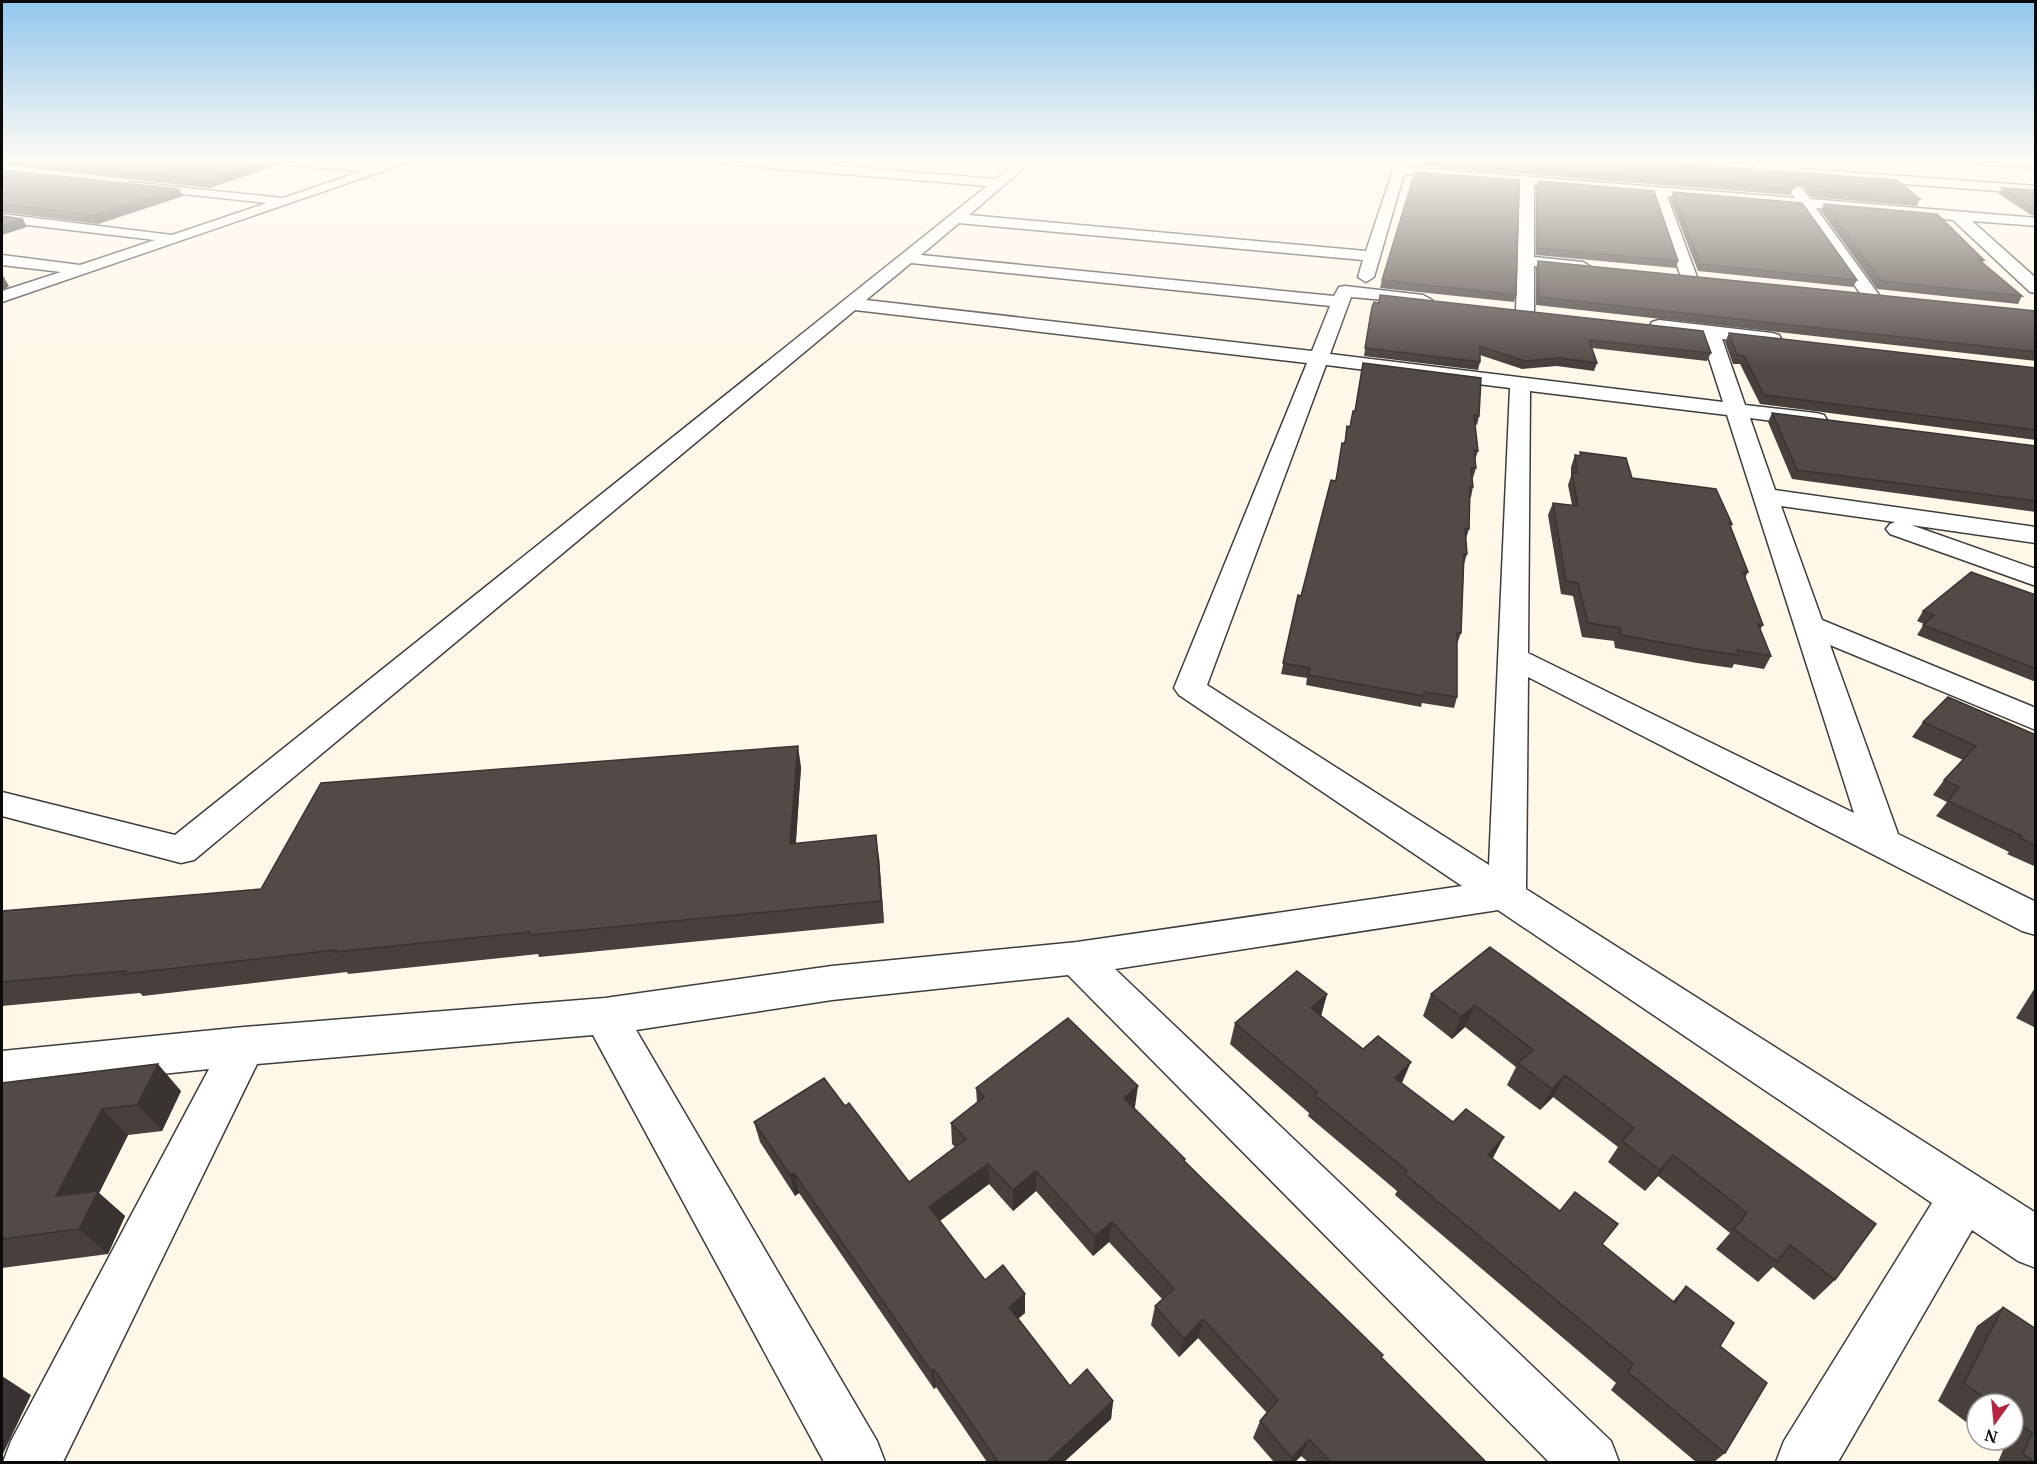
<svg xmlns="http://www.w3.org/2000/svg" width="2037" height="1464" font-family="'Noto Serif',serif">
<rect width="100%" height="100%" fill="#fff7e8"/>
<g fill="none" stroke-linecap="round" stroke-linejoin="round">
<g stroke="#3d3d3d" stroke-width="3">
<g id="minor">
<path d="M 269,160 L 315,160 L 369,164 L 375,167 L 398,160 L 415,160 L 2,302 L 2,291 L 61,272 L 2,265 L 2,255 L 80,265 L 155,240 L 2,222 L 2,214 L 172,235 L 267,203 L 135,189 L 130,188 L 130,182 L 283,198 L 363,171 L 275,164 Z"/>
<path d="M 718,160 L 764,160 L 996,179 L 1020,160 L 1033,160 L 969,215 L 1366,251 L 1393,170 L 1393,160 L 1405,160 L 1405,167 L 1795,198 L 1790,191 L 1797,187 L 1802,188 L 1810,199 L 2036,218 L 2036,226 L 1972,221 L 2036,278 L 2036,293 L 2030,292 L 1953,220 L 1816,208 L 1879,295 L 1870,300 L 1864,299 L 1801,207 L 1667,196 L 1697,277 L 1689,282 L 1681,277 L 1653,195 L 1534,185 L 1534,257 L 1583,262 L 1591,267 L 1583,272 L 1534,266 L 1534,311 L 1525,316 L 1516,311 L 1520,184 L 1404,174 L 1374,277 L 1366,282 L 1358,277 L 1363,260 L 959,223 L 921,255 L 1334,296 L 1339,287 L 1345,286 L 1423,295 L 1432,300 L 1429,304 L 1351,297 L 1330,354 L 1723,402 L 1702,337 L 1652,330 L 1650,326 L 1652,322 L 1659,320 L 1772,333 L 1779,335 L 1781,339 L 1779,343 L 1772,345 L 1722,339 L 1745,405 L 1816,413 L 1824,415 L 1827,420 L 1824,425 L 1816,427 L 1750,418 L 1775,490 L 2036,527 L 2036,543 L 1911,525 L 2036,569 L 2036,586 L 1890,534 L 1886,529 L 1890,524 L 1895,522 L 1781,506 L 1822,620 L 2036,708 L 2036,730 L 1830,645 L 1898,834 L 2036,902 L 2036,935 L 2022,931 L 1528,677 L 1526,889 L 2036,1213 L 2036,1268 L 2018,1261 L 1972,1230 L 1838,1462 L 1776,1462 L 1784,1441 L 1932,1203 L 1498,910 L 1115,969 L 1611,1441 L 1619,1462 L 1549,1462 L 1068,975 L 832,1000 L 636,1030 L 877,1441 L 885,1462 L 824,1462 L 593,1035 L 257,1064 L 63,1462 L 3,1462 L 11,1441 L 209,1069 L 2,1091 L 2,1051 L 244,1027 L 605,998 L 832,966 L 1077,942 L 1462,886 L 1179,695 L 1174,688 L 1307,363 L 855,310 L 194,860 L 181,863 L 2,816 L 2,792 L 175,835 L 987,186 L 724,164 ZM 911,263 L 1330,306 L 1312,351 L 866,300 ZM 1326,365 L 1510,388 L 1489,865 L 1207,685 ZM 1530,391 L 1727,415 L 1854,813 L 1528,653 Z"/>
<path d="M 1628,160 L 1683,160 L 1749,164 L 1755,168 L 1749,172 L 1634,164 Z"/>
<path d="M 1969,160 L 2036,160 L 2036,168 L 1975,164 Z"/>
<path d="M 1804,169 L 2036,186 L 2036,194 L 1799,176 L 1797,173 Z"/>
</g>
</g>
<use href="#minor" fill="#fff" fill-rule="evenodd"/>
</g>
<g fill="#47403d">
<path d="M 2,160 L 271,160 L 274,166 L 210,188 L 2,165 Z"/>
<path d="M 1423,160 L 1633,160 L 1897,180 L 1920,199 L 1917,206 L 1811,197 L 1804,187 L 1797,185 L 1792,188 L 1793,189 L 1790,195 L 1422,166 Z"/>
<path d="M 2,170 L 179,189 L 183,196 L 98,224 L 2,212 Z"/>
<path d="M 1538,181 L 1678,261 L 1676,268 L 1536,255 L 1536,187 Z"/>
<path d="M 2002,188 L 2036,190 L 2036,216 L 2031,215 L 1999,194 Z"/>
<path d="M 1673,192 L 1857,280 L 1853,287 L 1698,271 L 1670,199 Z"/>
<path d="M 1824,204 L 1984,260 L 1982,263 L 2022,296 L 2018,304 L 1877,289 L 1821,211 Z"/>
<path d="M 1538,261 L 2036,311 L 2036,361 L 1536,305 L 1536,268 Z"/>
<path d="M 1382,280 L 1516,295 L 1514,302 L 1380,288 Z"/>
<path d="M 1380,295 L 1711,353 L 1707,361 L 1592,348 L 1597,363 L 1594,371 L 1557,366 L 1522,369 L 1480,355 L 1480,362 L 1478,370 L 1364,356 L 1370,314 L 1378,303 Z"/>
<path d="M 1729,333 L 2036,368 L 2036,440 L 1760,404 L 1740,364 L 1733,364 L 1725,342 Z"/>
<path d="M 1353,411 L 1479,416 L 1477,425 L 1475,424 L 1478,451 L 1475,460 L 1476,468 L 1473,478 L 1472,478 L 1473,487 L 1471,497 L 1470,497 L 1469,529 L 1466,539 L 1467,554 L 1464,564 L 1461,633 L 1457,644 L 1457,697 L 1454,708 L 1422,703 L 1421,707 L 1306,685 L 1307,678 L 1281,674 L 1298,595 L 1301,596 L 1335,481 L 1344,443 L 1350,427 Z"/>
<path d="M 1772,413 L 2036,446 L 2036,512 L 1792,479 L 1768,422 Z"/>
<path d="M 1580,452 L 1632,478 L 1732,524 L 1731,527 L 1748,572 L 1745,578 L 1763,625 L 1760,630 L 1771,656 L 1764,669 L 1734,664 L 1732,668 L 1697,663 L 1615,648 L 1614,641 L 1582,637 L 1573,596 L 1561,594 L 1548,515 L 1553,503 L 1572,505 L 1568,485 L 1571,476 L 1571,467 L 1575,455 L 1579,456 Z"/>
<path d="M 2036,595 L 2036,682 L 1917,635 L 1924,624 L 1917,621 L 1923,611 Z"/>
<path d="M 1923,722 L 2036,735 L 2036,867 L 2007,854 L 2009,852 L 1936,816 L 1947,802 L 1933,795 L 1944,780 L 1963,760 L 1912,737 Z"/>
<path d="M 801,767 L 796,843 L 879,857 L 884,923 L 539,957 L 538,954 L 348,974 L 347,972 L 143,996 L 140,993 L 2,1006 L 2,911 L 261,889 Z"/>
<path d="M 1490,947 L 1835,1280 L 1814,1300 L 1773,1267 L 1758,1282 L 1716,1249 L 1730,1233 L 1658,1176 L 1645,1191 L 1608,1162 L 1618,1147 L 1553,1097 L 1540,1110 L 1507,1085 L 1516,1067 L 1465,1027 L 1452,1039 L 1423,1016 L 1431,994 Z"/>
<path d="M 2036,986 L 2036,1028 L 2016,1018 Z"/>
<path d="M 1327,994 L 1321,1016 L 1492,1158 L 1673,1301 L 1686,1286 L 1720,1346 L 1725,1453 L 1714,1462 L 1696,1462 L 1611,1390 L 1616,1383 L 1395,1195 L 1397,1191 L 1308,1116 L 1309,1113 L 1230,1044 L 1235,1023 Z"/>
<path d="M 2,1083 L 181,1091 L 162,1131 L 128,1135 L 99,1193 L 125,1216 L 108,1254 L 2,1268 Z"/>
<path d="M 976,1088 L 1135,1107 L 1134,1108 L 1185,1159 L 1185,1161 L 1486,1462 L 1308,1462 L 1301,1456 L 1295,1462 L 1274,1462 L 1253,1438 L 1260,1421 L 1267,1413 L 1198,1338 L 1179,1357 L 1151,1325 L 1155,1306 L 1162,1299 L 1109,1242 L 1093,1256 L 1036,1191 L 1013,1211 L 989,1184 L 940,1221 L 985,1280 L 1025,1294 L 1025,1313 L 1018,1319 L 1070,1386 L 1113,1401 L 1111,1419 L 1064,1462 L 987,1462 L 936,1387 L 934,1389 L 799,1193 L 795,1196 L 760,1142 L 754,1122 L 845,1106 L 909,1182 L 955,1147 L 952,1144 L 951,1123 L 977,1103 Z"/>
<path d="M 2003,1307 L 2036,1329 L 2036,1462 L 1998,1462 L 2003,1450 L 1990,1440 L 2013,1440 L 2013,1404 L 1977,1404 L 1977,1430 L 1938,1401 L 1977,1326 Z"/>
</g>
<g fill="#393432">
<path d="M 266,160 L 271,160 L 274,166 L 210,188 L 207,180 Z"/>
<path d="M 1800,179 L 1797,185 L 1791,189 L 1790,184 Z"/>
<path d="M 179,189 L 183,196 L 98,224 L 93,215 Z"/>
<path d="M 23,219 L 27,227 L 2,235 L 2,226 Z"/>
<path d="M 2,274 L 9,286 L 2,291 Z"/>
<path d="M 798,746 L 801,767 L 794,865 L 790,844 Z"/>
<path d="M 876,835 L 879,857 L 884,923 L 881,901 Z"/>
<path d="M 1327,994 L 1321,1016 L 1311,1008 Z"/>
<path d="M 1475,1005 L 1465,1027 L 1452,1039 L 1461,1017 Z"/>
<path d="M 1411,1062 L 1402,1083 L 1395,1078 Z"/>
<path d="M 158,1064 L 181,1091 L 162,1131 L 137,1105 Z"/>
<path d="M 1565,1075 L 1553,1097 L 1540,1110 L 1552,1089 Z"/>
<path d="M 1138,1086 L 1135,1107 L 1122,1119 L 1124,1098 Z"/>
<path d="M 102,1109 L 128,1135 L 99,1193 L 125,1216 L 108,1254 L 79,1229 L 56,1196 Z"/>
<path d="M 1504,1137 L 1493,1158 L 1477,1176 L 1488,1155 Z"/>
<path d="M 1673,1155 L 1658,1176 L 1645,1191 L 1660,1170 Z"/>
<path d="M 988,1164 L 989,1184 L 931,1227 L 929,1207 Z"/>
<path d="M 1036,1171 L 1036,1191 L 1013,1211 L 1013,1190 Z"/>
<path d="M 794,1173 L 799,1193 L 795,1196 L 790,1175 Z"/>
<path d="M 1112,1222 L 1109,1242 L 1093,1256 L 1095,1236 Z"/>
<path d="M 1025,1294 L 1025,1313 L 1009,1326 L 1009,1307 Z"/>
<path d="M 1203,1319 L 1198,1338 L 1179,1357 L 1184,1339 Z"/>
<path d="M 934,1369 L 936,1387 L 934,1389 L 931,1371 Z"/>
<path d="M 2,1376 L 31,1395 L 2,1456 Z"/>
<path d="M 1113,1401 L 1111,1419 L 1064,1462 L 1047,1462 Z"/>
<path d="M 1309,1439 L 1301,1456 L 1295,1462 L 1290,1462 L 1292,1458 Z"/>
</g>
<g fill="#524a47" stroke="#393432" stroke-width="1.5">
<path d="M 10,160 L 268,160 L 207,180 Z"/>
<path d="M 1424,160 L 1633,160 L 1897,180 L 1920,199 L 1814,191 L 1806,181 L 1800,179 L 1790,184 L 1793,189 Z"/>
<path d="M 2,170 L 179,189 L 93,215 L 2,204 Z"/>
<path d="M 1415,172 L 1519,180 L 1516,295 L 1382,280 Z"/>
<path d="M 1538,181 L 1654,191 L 1678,261 L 1538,248 Z"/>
<path d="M 2002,188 L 2036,190 L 2036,209 L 2035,209 Z"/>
<path d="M 1673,192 L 1802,203 L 1857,280 L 1700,264 Z"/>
<path d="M 1824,204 L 1937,214 L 1984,260 L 1978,259 L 2022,296 L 1881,281 Z"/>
<path d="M 2,216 L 23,219 L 2,226 Z"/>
<path d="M 1538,261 L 2036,311 L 2036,352 L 1539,297 Z"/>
<path d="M 1380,295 L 1703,331 L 1711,353 L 1589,340 L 1597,363 L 1559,358 L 1525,361 L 1480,346 L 1480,362 L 1365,348 L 1372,307 L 1374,302 L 1379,303 Z"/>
<path d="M 1729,333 L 2036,368 L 2036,430 L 1764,395 L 1744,356 L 1737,355 Z"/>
<path d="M 1363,363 L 1481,378 L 1479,416 L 1474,415 L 1478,451 L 1474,450 L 1476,468 L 1471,468 L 1473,487 L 1470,487 L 1469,529 L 1465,529 L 1467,554 L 1464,554 L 1461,633 L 1457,633 L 1457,697 L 1424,692 L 1424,696 L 1308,675 L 1310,668 L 1283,663 L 1298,595 L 1301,596 L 1331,480 L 1336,481 L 1342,443 L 1345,443 L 1347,426 L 1350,427 L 1353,411 L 1355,411 Z"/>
<path d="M 1772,413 L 2036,446 L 2036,501 L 1797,470 Z"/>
<path d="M 1580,452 L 1626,458 L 1632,478 L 1716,489 L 1732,524 L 1729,523 L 1748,572 L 1743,572 L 1763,625 L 1758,624 L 1771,656 L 1737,650 L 1739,655 L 1703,650 L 1621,635 L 1620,628 L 1588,623 L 1578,583 L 1566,581 L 1553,503 L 1578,506 L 1572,473 L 1577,473 L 1575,455 L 1581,456 Z"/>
<path d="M 1971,572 L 2036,595 L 2036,669 L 1923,625 L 1934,615 L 1923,611 Z"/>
<path d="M 1948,697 L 2036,735 L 2036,846 L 2020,838 L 2022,836 L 1948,801 L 1959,787 L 1944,780 L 1976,746 L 1923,722 Z"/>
<path d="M 798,746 L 790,844 L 876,835 L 881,901 L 530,935 L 530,932 L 335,952 L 336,950 L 124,974 L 126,971 L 2,982 L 2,911 L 261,889 L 321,783 Z"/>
<path d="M 1490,947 L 1876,1224 L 1835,1280 L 1790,1245 L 1777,1262 L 1734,1229 L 1747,1213 L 1673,1155 L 1660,1170 L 1622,1141 L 1634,1128 L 1565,1075 L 1552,1089 L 1518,1063 L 1533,1050 L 1475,1005 L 1461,1017 L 1431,994 Z"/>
<path d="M 1297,971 L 1327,994 L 1311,1008 L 1363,1049 L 1378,1036 L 1411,1062 L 1395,1078 L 1453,1122 L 1466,1109 L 1504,1137 L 1488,1155 L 1560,1211 L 1575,1192 L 1618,1224 L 1602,1244 L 1675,1303 L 1686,1286 L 1734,1323 L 1720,1346 L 1767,1383 L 1725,1453 L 1628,1372 L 1633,1364 L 1405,1174 L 1407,1171 L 1315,1095 L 1317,1092 L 1235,1023 Z"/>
<path d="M 1068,1018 L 1138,1086 L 1124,1098 L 1185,1159 L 1183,1160 L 1383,1355 L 1381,1357 L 1486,1462 L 1331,1462 L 1309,1439 L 1292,1458 L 1260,1421 L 1278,1400 L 1203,1319 L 1184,1339 L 1155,1306 L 1174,1289 L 1112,1222 L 1095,1236 L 1036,1171 L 1013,1190 L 988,1164 L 929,1207 L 985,1280 L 1003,1265 L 1025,1294 L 1009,1307 L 1070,1386 L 1087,1369 L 1113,1401 L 1047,1462 L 998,1462 L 934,1369 L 931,1371 L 794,1173 L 790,1175 L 754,1122 L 824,1078 L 845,1106 L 849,1103 L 909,1182 L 966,1139 L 951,1123 L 984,1097 L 976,1088 Z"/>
<path d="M 158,1064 L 137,1105 L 102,1109 L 56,1196 L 98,1191 L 79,1229 L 2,1239 L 2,1083 Z"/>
<path d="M 2003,1307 L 2036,1329 L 2036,1462 L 2034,1462 L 2023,1454 L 2032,1433 L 2013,1419 L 2013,1404 L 1993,1404 L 1964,1383 Z"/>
</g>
<linearGradient id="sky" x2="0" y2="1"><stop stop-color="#91c7ed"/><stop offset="0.44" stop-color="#fffbf5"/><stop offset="1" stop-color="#fffbf5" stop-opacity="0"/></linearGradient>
<rect width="2037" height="365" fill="url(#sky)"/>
<rect width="2037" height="1464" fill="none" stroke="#0a0a0a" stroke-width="6"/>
<g transform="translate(1995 1422) rotate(195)"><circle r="28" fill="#ffffff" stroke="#9d9d9d" stroke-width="1.5"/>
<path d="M0-4.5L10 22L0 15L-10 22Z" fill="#b62640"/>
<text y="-9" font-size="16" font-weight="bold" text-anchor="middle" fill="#0a0a0a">N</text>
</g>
</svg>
